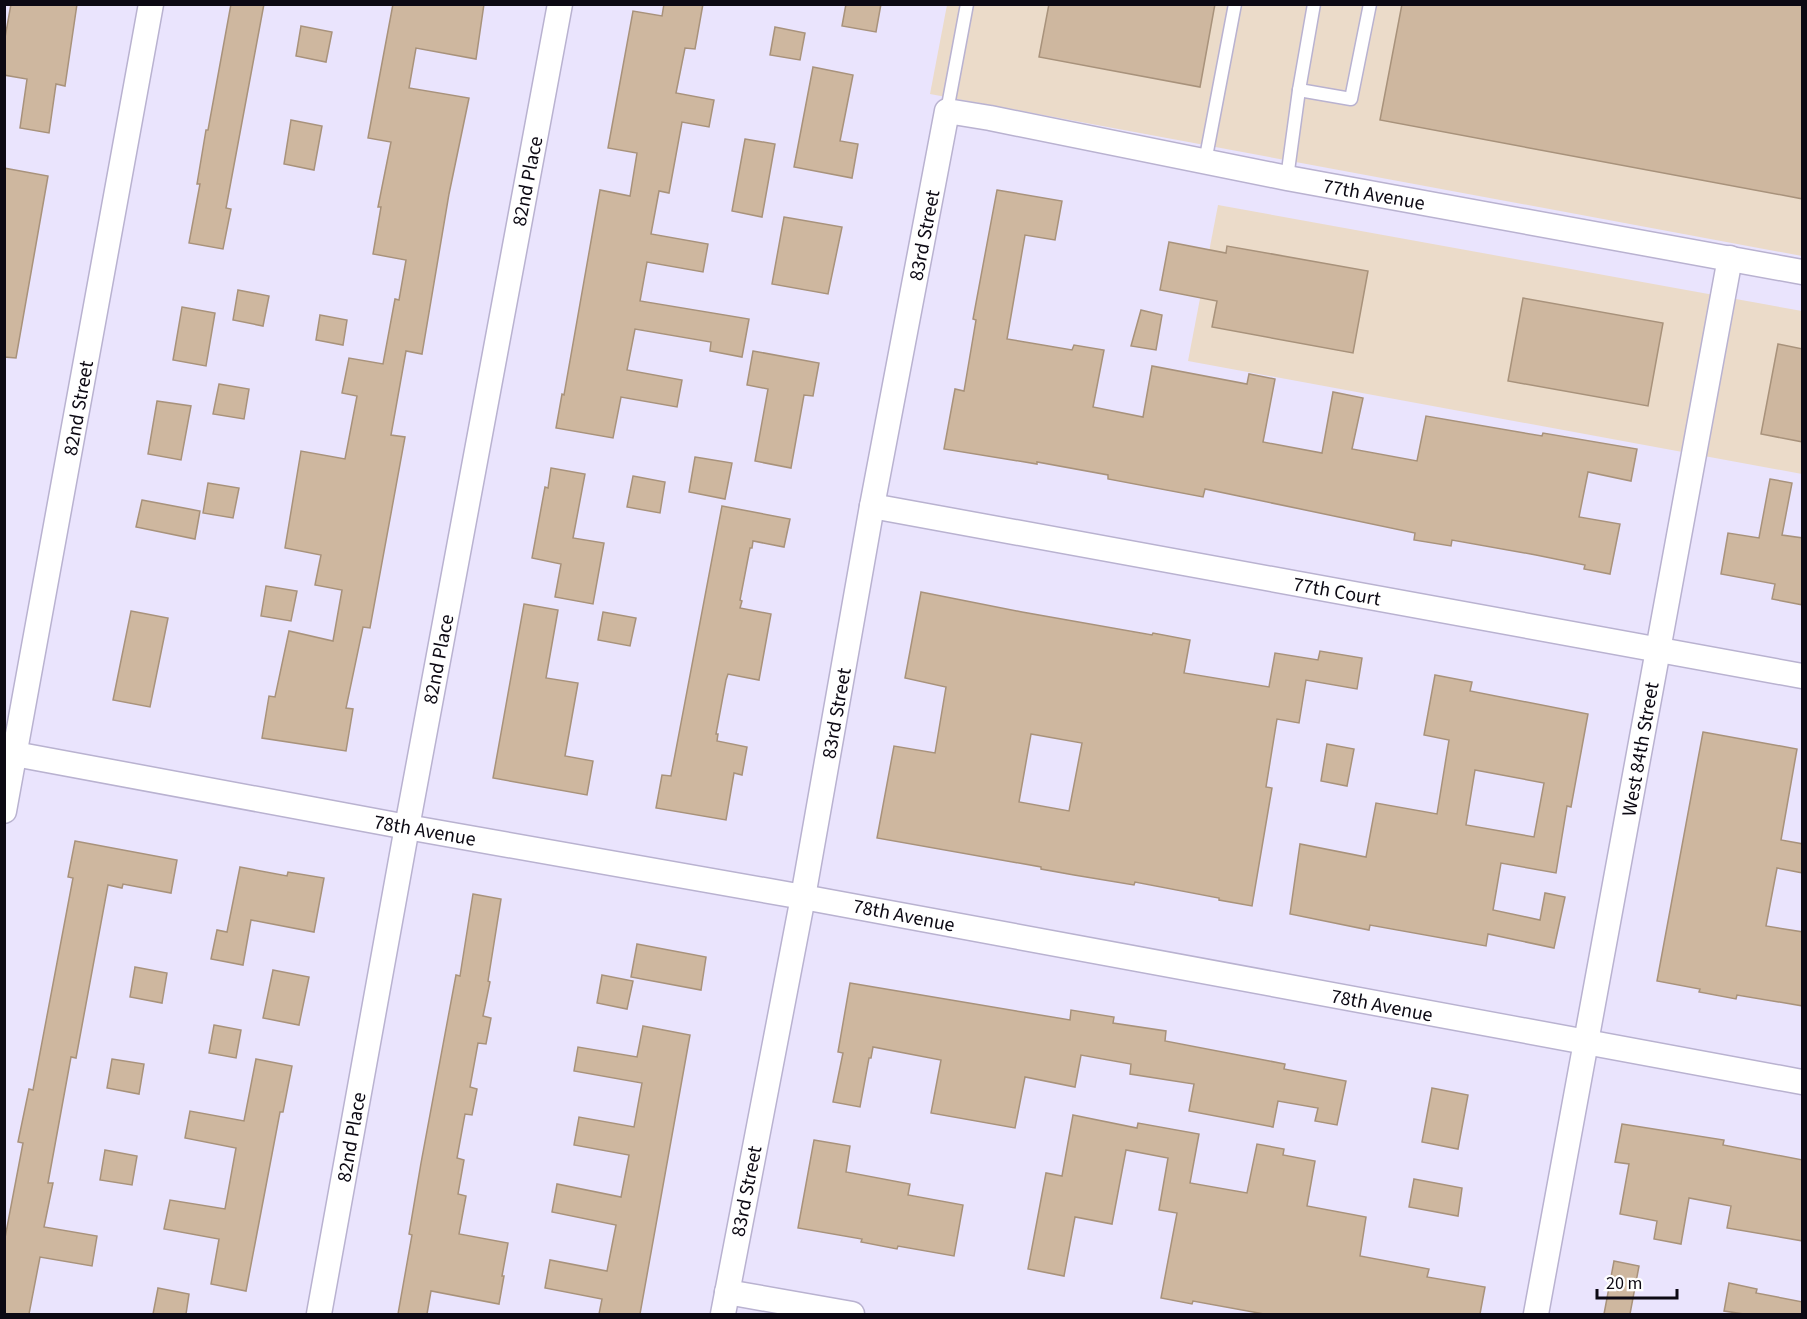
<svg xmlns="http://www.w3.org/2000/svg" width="1807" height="1319" font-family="'Source Sans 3',sans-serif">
<rect width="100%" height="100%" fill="#eae4fd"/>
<g fill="#ebdbc9">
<path d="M 947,5 L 1802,5 L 1802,256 L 930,94 Z"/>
<path d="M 1218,205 L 1802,311 L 1802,474 L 1188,361 Z"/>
</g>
<g fill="#ceb79f" stroke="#a8927b" stroke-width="1.5" fill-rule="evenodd">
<path d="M 11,4 L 77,4 L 65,86 L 56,84 L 49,133 L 20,128 L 27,79 L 4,75 L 4,43 Z"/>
<path d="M 231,4 L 264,4 L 226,208 L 231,209 L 223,249 L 189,243 L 200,184 L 197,184 L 206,130 L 208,130 Z"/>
<path d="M 393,4 L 484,4 L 476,59 L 416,48 L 409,88 L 469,98 L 449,194 L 422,354 L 406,351 L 391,435 L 405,437 L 370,628 L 363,627 L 346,708 L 353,709 L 346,751 L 262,738 L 269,696 L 275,697 L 289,631 L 333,641 L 342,590 L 315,585 L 321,555 L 285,548 L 301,451 L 345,459 L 357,396 L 342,393 L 349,358 L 383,364 L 395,299 L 399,300 L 406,260 L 373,254 L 381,207 L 378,207 L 391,142 L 368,138 Z"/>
<path d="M 664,4 L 703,4 L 695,49 L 685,48 L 676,93 L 714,100 L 709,127 L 682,122 L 669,193 L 659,191 L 651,234 L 708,244 L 703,272 L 647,262 L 640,301 L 749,319 L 742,357 L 710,351 L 711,342 L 635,329 L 627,370 L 682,380 L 677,407 L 621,397 L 613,438 L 556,428 L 562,394 L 564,395 L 600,190 L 630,196 L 637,153 L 608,148 L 633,11 L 662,16 Z"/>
<path d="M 846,4 L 881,4 L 876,32 L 842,26 Z"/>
<path d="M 1049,4 L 1215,4 L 1200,87 L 1039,57 Z"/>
<path d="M 1402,4 L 1803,4 L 1803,199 L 1380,120 Z"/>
<path d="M 301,26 L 332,32 L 326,62 L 296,56 Z"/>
<path d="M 775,27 L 805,33 L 800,60 L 770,55 Z"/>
<path d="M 813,67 L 853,75 L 840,141 L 858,144 L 852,178 L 794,167 Z"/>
<path d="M 291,120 L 322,126 L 314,170 L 284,164 Z"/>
<path d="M 745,139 L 775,144 L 762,217 L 732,211 Z"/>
<path d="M 4,168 L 48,176 L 16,358 L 4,357 Z"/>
<path d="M 997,190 L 1062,201 L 1055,240 L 1025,235 L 1007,339 L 1072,350 L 1074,345 L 1104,350 L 1093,407 L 1143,417 L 1152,366 L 1247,384 L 1249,374 L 1275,379 L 1263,442 L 1322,453 L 1333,392 L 1363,398 L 1352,449 L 1417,461 L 1426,416 L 1542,436 L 1543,433 L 1637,449 L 1631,481 L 1588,472 L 1579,517 L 1620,524 L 1610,574 L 1584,569 L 1585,565 L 1536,555 L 1452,540 L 1451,546 L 1414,540 L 1415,533 L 1205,489 L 1203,497 L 1108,479 L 1108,475 L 1037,462 L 1037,464 L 944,449 L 955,389 L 964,391 L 976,320 L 973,319 Z"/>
<path d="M 784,217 L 842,227 L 828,294 L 772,284 Z"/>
<path d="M 1169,242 L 1226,253 L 1227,246 L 1368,271 L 1353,353 L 1212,327 L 1217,301 L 1160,290 Z"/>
<path d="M 238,290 L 269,296 L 263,326 L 233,320 Z"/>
<path d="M 1523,298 L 1663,323 L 1648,406 L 1508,381 Z"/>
<path d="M 182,307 L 215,313 L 206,366 L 173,360 Z"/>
<path d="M 1141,310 L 1162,315 L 1156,350 L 1131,346 Z"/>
<path d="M 320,315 L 347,320 L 343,345 L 316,340 Z"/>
<path d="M 1778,344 L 1803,349 L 1803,442 L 1761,434 Z"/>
<path d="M 753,351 L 819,363 L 813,396 L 804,395 L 791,468 L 755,461 L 768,389 L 747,385 Z"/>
<path d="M 219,384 L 249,389 L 244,419 L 213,414 Z"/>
<path d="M 157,401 L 191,406 L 181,460 L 148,454 Z"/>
<path d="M 695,457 L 732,463 L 725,499 L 689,492 Z"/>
<path d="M 551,468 L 585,474 L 573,538 L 604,543 L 593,604 L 555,597 L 561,564 L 532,558 L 545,487 L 548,488 Z"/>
<path d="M 633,476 L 665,482 L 660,513 L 627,507 Z"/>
<path d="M 1770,479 L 1792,483 L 1782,535 L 1803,538 L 1803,605 L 1772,599 L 1775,584 L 1721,574 L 1728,533 L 1759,538 Z"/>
<path d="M 208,483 L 239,488 L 233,518 L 203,513 Z"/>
<path d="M 142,500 L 200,511 L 195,539 L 136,527 Z"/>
<path d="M 722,506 L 790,519 L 784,547 L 753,541 L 752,548 L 750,548 L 740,600 L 742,601 L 740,608 L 771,614 L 759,680 L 728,674 L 726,680 L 716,734 L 718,734 L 717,741 L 747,747 L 742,775 L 734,773 L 726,820 L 656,808 L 662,775 L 671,776 Z"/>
<path d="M 266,586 L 297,591 L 291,621 L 261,616 Z"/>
<path d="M 921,592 L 1022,612 L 1152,635 L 1153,633 L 1190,640 L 1184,673 L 1269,687 L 1275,653 L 1318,660 L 1320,651 L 1362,658 L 1357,689 L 1306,680 L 1299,723 L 1277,719 L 1266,787 L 1272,788 L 1252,906 L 1219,900 L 1219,898 L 1135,882 L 1134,885 L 1074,875 L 1041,869 L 1041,867 L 877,838 L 894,746 L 935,753 L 946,687 L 905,678 ZM 1031,734 L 1082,743 L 1069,811 L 1019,802 Z"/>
<path d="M 524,604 L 558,610 L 546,678 L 578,683 L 565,756 L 593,761 L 587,795 L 493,778 Z"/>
<path d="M 131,611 L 168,618 L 150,707 L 113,700 Z"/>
<path d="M 603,612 L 636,618 L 630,646 L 598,640 Z"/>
<path d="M 1435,675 L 1472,682 L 1470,691 L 1588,714 L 1571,807 L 1567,806 L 1556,873 L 1501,863 L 1493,910 L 1540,920 L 1545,893 L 1565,897 L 1554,948 L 1488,934 L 1486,946 L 1370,925 L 1369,930 L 1290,914 L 1300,844 L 1366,857 L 1376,803 L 1437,814 L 1449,740 L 1424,735 ZM 1475,770 L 1544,783 L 1534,837 L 1466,825 Z"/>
<path d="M 1703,732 L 1797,749 L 1781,840 L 1803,844 L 1803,873 L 1777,868 L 1766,926 L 1803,932 L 1803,1006 L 1737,995 L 1736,999 L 1699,992 L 1700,989 L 1657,981 Z"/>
<path d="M 1327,744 L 1354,749 L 1347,786 L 1321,781 Z"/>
<path d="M 75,841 L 177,860 L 171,893 L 123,884 L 122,888 L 108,885 L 76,1058 L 71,1057 L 48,1183 L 53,1183 L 44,1227 L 97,1236 L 92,1266 L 40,1257 L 29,1314 L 4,1314 L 4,1243 L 23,1143 L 18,1142 L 29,1089 L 33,1090 L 73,878 L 68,877 Z"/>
<path d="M 240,867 L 287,876 L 288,872 L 324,878 L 314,932 L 251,920 L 243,965 L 211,959 L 217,930 L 227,932 Z"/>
<path d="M 473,894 L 501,899 L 488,981 L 490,982 L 483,1016 L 491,1018 L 486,1044 L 478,1043 L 470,1087 L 477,1089 L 472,1115 L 465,1114 L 457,1158 L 464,1160 L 458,1194 L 466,1196 L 459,1234 L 508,1243 L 502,1276 L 504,1276 L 499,1304 L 431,1291 L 427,1314 L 398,1314 L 412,1235 L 409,1234 L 421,1163 L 456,975 L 460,976 Z"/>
<path d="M 637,944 L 706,957 L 701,990 L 631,977 Z"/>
<path d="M 135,967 L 167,973 L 162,1003 L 130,997 Z"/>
<path d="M 273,970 L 309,977 L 299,1025 L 263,1018 Z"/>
<path d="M 602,975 L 633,981 L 627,1009 L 597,1003 Z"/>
<path d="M 850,983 L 1070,1020 L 1071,1010 L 1114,1017 L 1113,1023 L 1166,1031 L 1165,1041 L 1285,1064 L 1284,1069 L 1346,1081 L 1337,1125 L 1315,1121 L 1318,1108 L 1278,1101 L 1273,1127 L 1189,1111 L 1194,1084 L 1130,1074 L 1131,1064 L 1081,1055 L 1075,1087 L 1025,1077 L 1015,1128 L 931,1113 L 941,1060 L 873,1047 L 871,1058 L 869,1058 L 860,1107 L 833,1102 L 843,1053 L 838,1052 Z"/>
<path d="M 214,1025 L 241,1030 L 236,1058 L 209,1053 Z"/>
<path d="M 643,1026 L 690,1035 L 640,1314 L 599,1314 L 602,1299 L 545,1288 L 550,1260 L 607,1271 L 616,1225 L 552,1212 L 557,1184 L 621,1197 L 629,1155 L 574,1145 L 579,1117 L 634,1127 L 642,1083 L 574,1071 L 578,1047 L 637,1057 Z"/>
<path d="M 112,1059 L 144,1064 L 139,1094 L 107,1088 Z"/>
<path d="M 256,1059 L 292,1066 L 283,1112 L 280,1112 L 246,1291 L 211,1284 L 219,1239 L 164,1229 L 170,1200 L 225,1209 L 236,1148 L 185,1138 L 190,1111 L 244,1121 Z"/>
<path d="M 1432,1088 L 1468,1095 L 1458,1149 L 1422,1142 Z"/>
<path d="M 1073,1115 L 1137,1128 L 1138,1123 L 1199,1134 L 1190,1183 L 1247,1193 L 1257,1144 L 1284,1149 L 1283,1155 L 1315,1161 L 1307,1206 L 1366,1217 L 1360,1256 L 1429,1269 L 1427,1277 L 1485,1287 L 1480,1314 L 1264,1314 L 1193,1301 L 1192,1304 L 1161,1298 L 1177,1213 L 1159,1210 L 1168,1158 L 1126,1150 L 1112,1224 L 1075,1217 L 1064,1276 L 1028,1269 L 1046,1173 L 1062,1176 Z"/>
<path d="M 1622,1124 L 1724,1140 L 1723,1145 L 1803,1160 L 1803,1241 L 1727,1228 L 1731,1206 L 1689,1198 L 1681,1244 L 1654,1239 L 1657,1221 L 1620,1214 L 1629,1164 L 1615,1162 Z"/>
<path d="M 814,1140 L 850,1146 L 846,1172 L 910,1184 L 908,1195 L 963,1205 L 954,1256 L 898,1246 L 897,1249 L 861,1242 L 862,1239 L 798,1228 Z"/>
<path d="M 105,1150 L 137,1156 L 132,1185 L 100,1180 Z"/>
<path d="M 1414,1179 L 1462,1188 L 1458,1216 L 1409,1207 Z"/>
<path d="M 1614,1261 L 1639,1266 L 1630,1314 L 1604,1314 Z"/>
<path d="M 1729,1283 L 1757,1289 L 1756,1293 L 1803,1302 L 1803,1314 L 1744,1314 L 1724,1311 Z"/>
<path d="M 158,1288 L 189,1294 L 186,1314 L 153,1314 Z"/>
</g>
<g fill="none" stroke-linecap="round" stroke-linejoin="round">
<g stroke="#b9b2d0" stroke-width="15">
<g id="service">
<path d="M 1299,90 L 1351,99 L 1370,4"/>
<path d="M 947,111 L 967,4"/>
<path d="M 1205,162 L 1235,4"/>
<path d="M 1287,178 L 1299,90 L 1314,4"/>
</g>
</g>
<g stroke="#b9b2d0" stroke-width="27">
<g id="minor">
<path d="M 872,506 L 1802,676"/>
<path d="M 4,752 L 407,827 L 803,897 L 1802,1082"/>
<path d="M 4,811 L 151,4"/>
<path d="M 727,1292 L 852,1314"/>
<path d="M 319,1314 L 407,827 L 560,4"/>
<path d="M 723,1314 L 803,897 L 872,506 L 947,111 L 990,118 L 1287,178 L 1802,272"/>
<path d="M 1536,1314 L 1730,258"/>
</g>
</g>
<use href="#service" stroke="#fff" stroke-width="12"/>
<use href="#minor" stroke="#fff" stroke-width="24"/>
</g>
<g text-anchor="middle" stroke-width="6" stroke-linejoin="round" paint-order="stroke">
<g font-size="20" fill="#0c0913" stroke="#fff">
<text transform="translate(527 181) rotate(-79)" y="7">82nd Place</text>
<text transform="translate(1374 194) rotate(10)" y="7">77th Avenue</text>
<text transform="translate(924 235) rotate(-79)" y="7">83rd Street</text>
<text transform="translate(78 408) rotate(-80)" y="7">82nd Street</text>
<text transform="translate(1337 591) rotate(10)" y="7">77th Court</text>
<text transform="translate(438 659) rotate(-79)" y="7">82nd Place</text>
<text transform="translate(836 713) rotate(-80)" y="7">83rd Street</text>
<text transform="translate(1640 749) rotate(-80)" y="7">West 84th Street</text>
<text transform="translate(425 830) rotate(10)" y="7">78th Avenue</text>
<text transform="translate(904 915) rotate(11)" y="7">78th Avenue</text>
<text transform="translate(1382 1005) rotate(11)" y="7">78th Avenue</text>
<text transform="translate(351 1137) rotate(-80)" y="7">82nd Place</text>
<text transform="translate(746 1191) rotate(-79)" y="7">83rd Street</text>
</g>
</g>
<rect width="1807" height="1319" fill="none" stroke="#0c0913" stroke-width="12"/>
<path d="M1597 1289v9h80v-9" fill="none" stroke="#0c0913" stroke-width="3"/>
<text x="1606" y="1289" font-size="18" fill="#0c0913" stroke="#ffffff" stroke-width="4.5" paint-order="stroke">20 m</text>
</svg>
